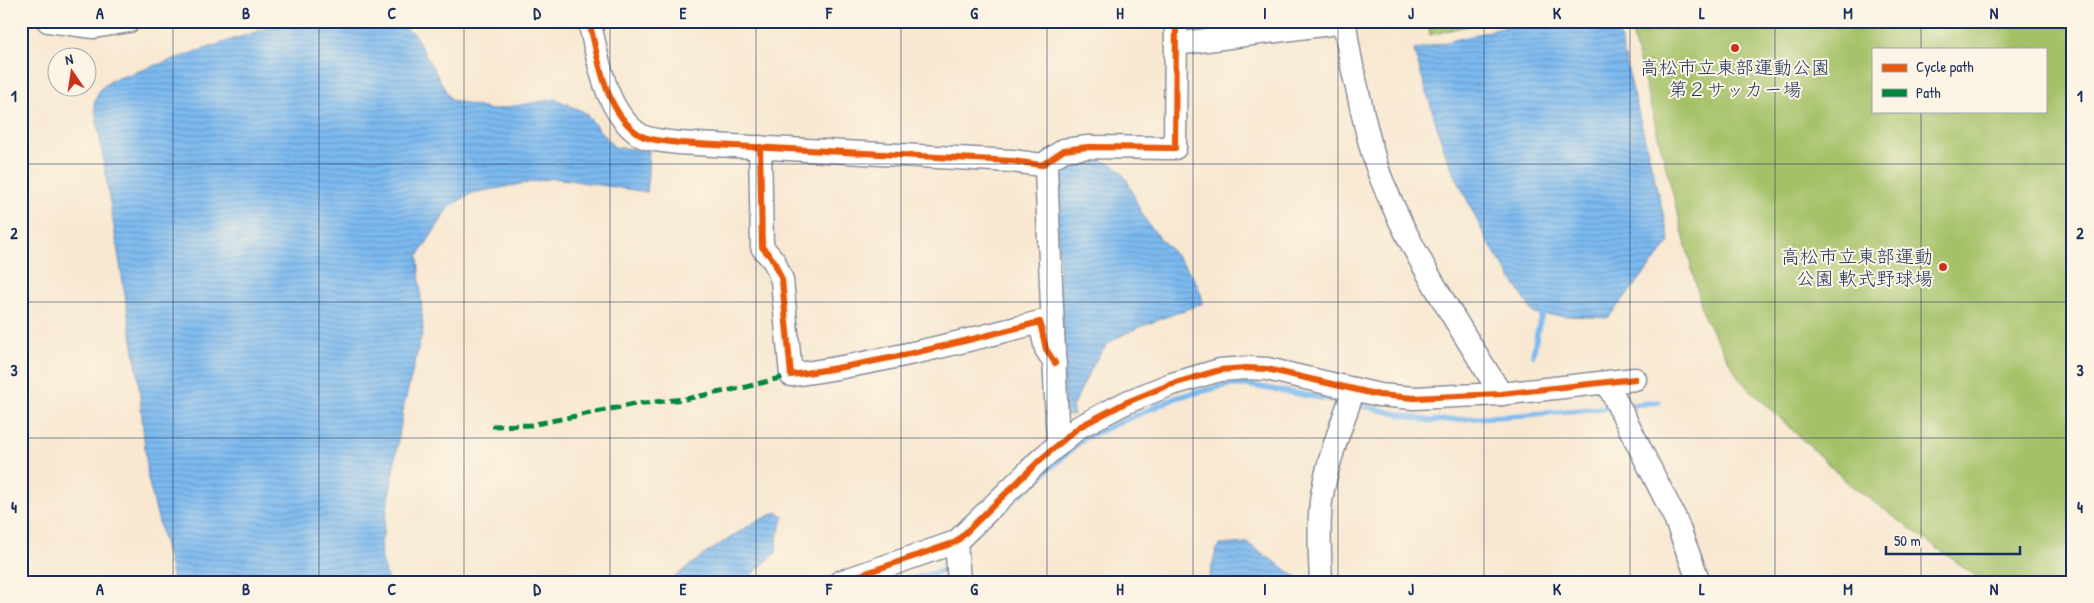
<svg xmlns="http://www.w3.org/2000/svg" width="2094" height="603" font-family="'Patrick Hand','Klee One',sans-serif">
<defs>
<pattern id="water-rules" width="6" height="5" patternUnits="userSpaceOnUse" patternTransform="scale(1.25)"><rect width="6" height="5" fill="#7cbaf0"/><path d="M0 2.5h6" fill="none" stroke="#6598c6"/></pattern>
</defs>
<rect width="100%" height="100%" fill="#fcf5e5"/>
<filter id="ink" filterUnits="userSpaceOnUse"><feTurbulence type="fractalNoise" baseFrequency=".02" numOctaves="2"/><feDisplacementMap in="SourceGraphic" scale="10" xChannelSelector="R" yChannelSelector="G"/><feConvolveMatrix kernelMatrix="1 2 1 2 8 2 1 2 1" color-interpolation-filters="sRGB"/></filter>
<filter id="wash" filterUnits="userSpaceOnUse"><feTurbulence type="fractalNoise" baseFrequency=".0096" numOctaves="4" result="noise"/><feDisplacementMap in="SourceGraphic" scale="20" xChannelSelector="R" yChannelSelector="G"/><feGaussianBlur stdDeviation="1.12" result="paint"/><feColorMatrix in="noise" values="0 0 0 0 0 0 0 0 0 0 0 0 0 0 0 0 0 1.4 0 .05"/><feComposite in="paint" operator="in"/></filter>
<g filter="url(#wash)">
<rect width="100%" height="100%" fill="#f8e8d1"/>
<g fill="#a4c168" stroke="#607863" fill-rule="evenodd">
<path d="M 1428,21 L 1487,21 L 1430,35 Z"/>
<path d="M 1629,21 L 2073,21 L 2073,582 L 1984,582 L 1849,484 L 1740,380 L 1704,317 ZM 1873,49 L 2045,49 L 2045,111 L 1873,111 Z"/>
</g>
<g fill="url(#water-rules)" stroke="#4c74a7">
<path d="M 288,21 L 395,21 L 414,34 L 451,100 L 491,110 L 556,99 L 584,112 L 614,147 L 649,151 L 647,192 L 554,178 L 472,193 L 450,206 L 418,256 L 423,330 L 404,405 L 380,551 L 388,582 L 174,582 L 148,479 L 138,376 L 94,103 L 100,89 L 112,80 Z"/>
<path d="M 1531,21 L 1616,21 L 1670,242 L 1608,318 L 1534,314 L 1486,239 L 1446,156 L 1414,50 Z"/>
<path d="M 1090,157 C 1099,160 1111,162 1118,169 C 1131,181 1134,201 1143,216 C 1161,246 1198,268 1203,303 C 1184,311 1119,332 1107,345 C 1092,362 1083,387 1072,407 L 1074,415 L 1065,415 L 1055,176 C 1061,155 1072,158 1090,157 Z"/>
<path d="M 777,512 L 784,516 L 777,537 L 776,553 L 743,582 L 668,582 L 705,554 L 753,523 Z"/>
<path d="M 1247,543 L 1298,578 L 1301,582 L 1208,582 L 1216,551 L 1220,545 Z"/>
</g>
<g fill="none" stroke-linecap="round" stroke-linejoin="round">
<g stroke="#7cbaf0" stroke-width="5.5">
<path d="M 1533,355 L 1538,328 L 1544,308"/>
<path d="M 1353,404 L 1430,421 L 1523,415 L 1614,407"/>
<path d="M 1623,406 L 1659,402"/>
<path d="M 1021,494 L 1084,438 L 1178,397 L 1228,385 L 1248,385 L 1344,402"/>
<path d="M 900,582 L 954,568"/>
</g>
</g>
</g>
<g filter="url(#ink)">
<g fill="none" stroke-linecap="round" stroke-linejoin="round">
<g stroke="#8a8c98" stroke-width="25">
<g id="minor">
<path d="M 48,21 L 94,27 L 129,21"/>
<path d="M 589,21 C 599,60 604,111 640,135 C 649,141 667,141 678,143 L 1012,161 L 1042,165 L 1064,150 L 1088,147 L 1175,148 L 1176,21"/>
<path d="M 1345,21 C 1347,45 1352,68 1358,92 C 1364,119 1372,158 1383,183 C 1414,258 1459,326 1501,394"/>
<path d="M 1176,44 L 1345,22"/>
<path d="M 760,147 L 762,247 L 774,261 L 782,280 L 791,375 C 875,364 958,343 1040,322 L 1046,349 L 1055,363"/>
<path d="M 1042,165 L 1046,169 L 1058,445"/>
<path d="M 1607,383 L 1675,518 L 1699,582"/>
<path d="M 956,542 L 959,582"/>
<path d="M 840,582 L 956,542 L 1041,459 L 1079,427 L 1127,402 L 1169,385 L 1220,370 L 1246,368 L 1267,369 L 1379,395 L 1414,398 L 1501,394 L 1635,379"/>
<path d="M 1321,582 C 1320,555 1318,528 1321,501 C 1326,465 1342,423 1354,389"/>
</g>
</g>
<use href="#minor" stroke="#fff" stroke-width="22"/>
<path stroke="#00873e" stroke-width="5" stroke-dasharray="10 5" stroke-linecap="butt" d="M 492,426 L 531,425 L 635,404 L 685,399 L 746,387 L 791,375"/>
<g stroke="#fcf5e5" stroke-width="9">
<g id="cycleway">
<path d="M 589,21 C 599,60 604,111 640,135 C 649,141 667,141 678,143 L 1012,161 L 1042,165 L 1064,150 L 1088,147 L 1175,148 L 1176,21"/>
<path d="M 760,147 L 762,247 L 774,261 L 782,280 L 791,375 C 875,364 958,343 1040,322 L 1046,349 L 1055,363"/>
<path d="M 840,582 L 956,542 L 1041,459 L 1079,427 L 1127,402 L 1169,385 L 1220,370 L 1246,368 L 1267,369 L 1379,395 L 1414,398 L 1501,394 L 1635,379"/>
</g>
</g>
<use href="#cycleway" stroke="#e8590c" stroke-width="6"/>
</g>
</g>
<path fill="none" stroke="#1b2f5e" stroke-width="1" stroke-opacity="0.55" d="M 173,21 L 173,582M 319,21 L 319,582M 464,21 L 464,582M 610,21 L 610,582M 756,21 L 756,582M 901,21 L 901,582M 1047,21 L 1047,582M 1193,21 L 1193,582M 1338,21 L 1338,582M 1484,21 L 1484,582M 1630,21 L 1630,582M 1775,21 L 1775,582M 1921,21 L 1921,49M 1921,111 L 1921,582M 21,164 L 2073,164M 21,302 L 2073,302M 21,438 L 2073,438"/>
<g fill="#c8321e" stroke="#fcf5e5" stroke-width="2">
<circle cx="1735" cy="48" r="5"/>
<circle cx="1943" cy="267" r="5"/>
</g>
<g text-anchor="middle" stroke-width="4" stroke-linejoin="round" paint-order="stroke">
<g font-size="19" fill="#1b2f5e" stroke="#fcf5e5">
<text x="1735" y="74">高松市立東部運動公園<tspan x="1735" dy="22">第２サッカー場</tspan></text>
<text x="1933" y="263" text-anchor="end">高松市立東部運動<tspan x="1933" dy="22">公園 軟式野球場</tspan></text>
</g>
</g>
<rect width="2094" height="603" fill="none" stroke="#fcf5e5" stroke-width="55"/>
<rect x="1872" y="48" width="175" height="65" fill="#fcf5e5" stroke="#a2a6af"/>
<rect x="1882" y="64" width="25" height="8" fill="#e8590c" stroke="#a2a6af"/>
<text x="1916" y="72" font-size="15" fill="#1b2f5e">Cycle path</text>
<rect x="1882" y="89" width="25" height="8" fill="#00873e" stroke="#a2a6af"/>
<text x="1916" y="98" font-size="15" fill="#1b2f5e">Path</text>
<g transform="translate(72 72) rotate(347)"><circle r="24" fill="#fcf5e5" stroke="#a2a6af"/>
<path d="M0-4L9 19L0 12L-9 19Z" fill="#c8321e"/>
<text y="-8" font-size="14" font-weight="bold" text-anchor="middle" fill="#1b2f5e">N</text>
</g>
<path d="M1886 546v8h134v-8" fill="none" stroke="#1b2f5e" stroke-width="2.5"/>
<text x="1894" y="546" font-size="15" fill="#1b2f5e" stroke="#fcf5e5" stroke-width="4" paint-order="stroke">50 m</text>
<rect x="28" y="28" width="2038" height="548" fill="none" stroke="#1b2f5e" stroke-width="2"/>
<g font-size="16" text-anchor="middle" font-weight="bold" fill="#1b2f5e">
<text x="100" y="19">A</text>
<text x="246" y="19">B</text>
<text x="392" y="19">C</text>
<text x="537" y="19">D</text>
<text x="683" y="19">E</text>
<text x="829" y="19">F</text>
<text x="974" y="19">G</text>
<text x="1120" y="19">H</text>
<text x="1265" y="19">I</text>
<text x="1411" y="19">J</text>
<text x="1557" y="19">K</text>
<text x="1702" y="19">L</text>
<text x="1848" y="19">M</text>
<text x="1994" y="19">N</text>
<text x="14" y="102">1</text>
<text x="2080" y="102">1</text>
<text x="14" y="239">2</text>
<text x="2080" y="239">2</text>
<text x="14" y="376">3</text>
<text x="2080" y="376">3</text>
<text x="14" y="513">4</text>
<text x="2080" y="513">4</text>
<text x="100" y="595">A</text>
<text x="246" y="595">B</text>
<text x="392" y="595">C</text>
<text x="537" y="595">D</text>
<text x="683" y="595">E</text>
<text x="829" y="595">F</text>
<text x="974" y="595">G</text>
<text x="1120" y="595">H</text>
<text x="1265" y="595">I</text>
<text x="1411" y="595">J</text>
<text x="1557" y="595">K</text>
<text x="1702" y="595">L</text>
<text x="1848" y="595">M</text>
<text x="1994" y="595">N</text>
</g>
</svg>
